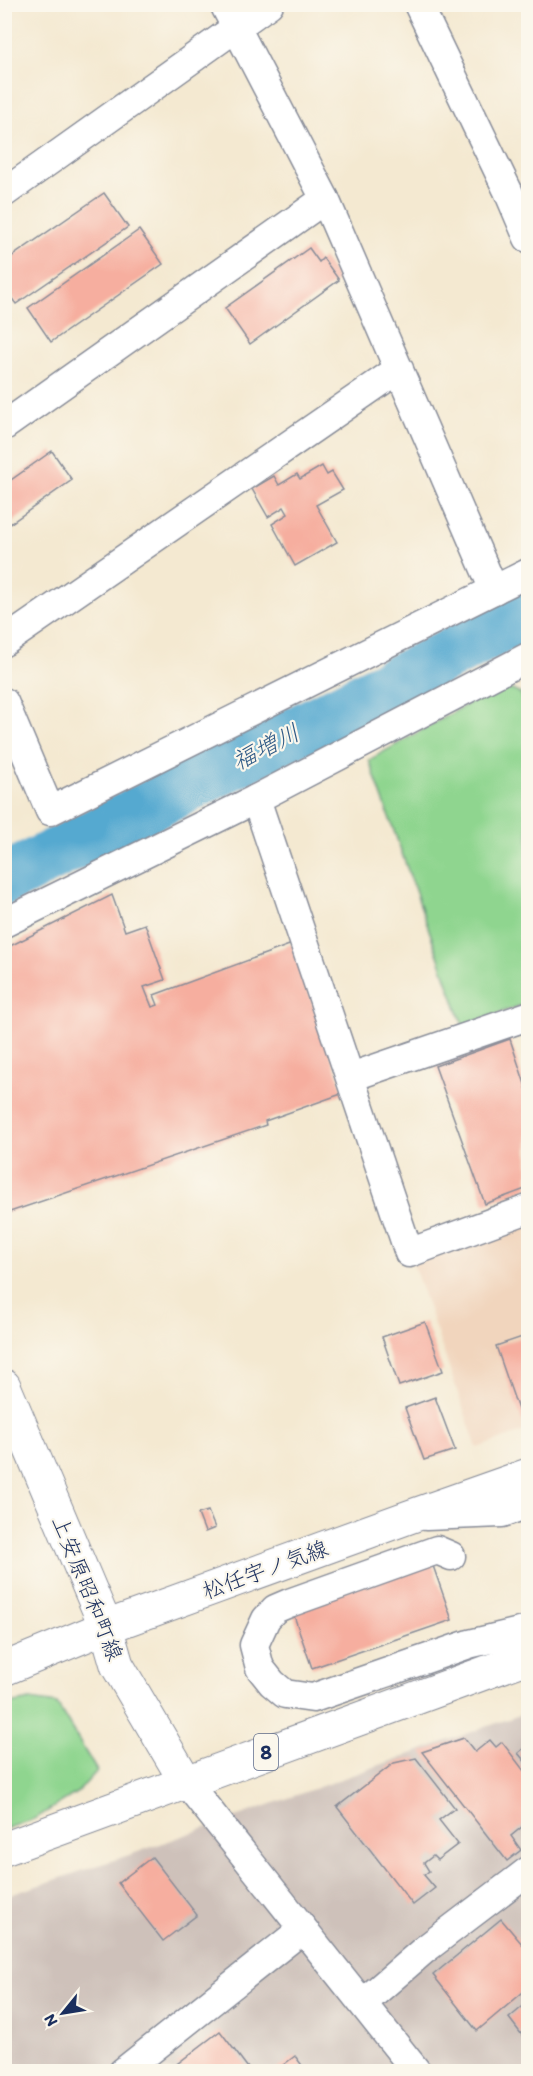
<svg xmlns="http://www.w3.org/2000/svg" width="533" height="2076" font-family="Itim,'Klee One',sans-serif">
<rect width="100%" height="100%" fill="#fbf7ec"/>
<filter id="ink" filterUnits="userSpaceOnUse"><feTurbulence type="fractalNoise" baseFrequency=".0167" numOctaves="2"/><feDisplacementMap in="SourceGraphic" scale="12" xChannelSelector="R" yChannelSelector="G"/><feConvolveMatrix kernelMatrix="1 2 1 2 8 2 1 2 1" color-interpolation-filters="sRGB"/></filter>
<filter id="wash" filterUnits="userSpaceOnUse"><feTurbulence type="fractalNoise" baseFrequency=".008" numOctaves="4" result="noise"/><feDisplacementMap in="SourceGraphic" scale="24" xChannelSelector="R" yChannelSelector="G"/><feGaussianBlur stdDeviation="1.35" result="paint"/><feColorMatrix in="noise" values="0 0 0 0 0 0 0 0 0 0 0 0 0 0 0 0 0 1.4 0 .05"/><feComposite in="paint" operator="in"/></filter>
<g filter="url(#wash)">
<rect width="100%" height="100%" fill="#f4e9d1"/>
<path fill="#f1d5bd" d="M 528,1221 L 528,1430 L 477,1448 L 412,1261 Z"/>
<path fill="#cec1ba" d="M 528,1712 L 528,2071 L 5,2071 L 4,1897 L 138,1852 Z"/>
<g fill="#8fd58f" stroke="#558276" stroke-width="1.5">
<path d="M 501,685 L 521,694 L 528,716 L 528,1003 L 463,1026 L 369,760 Z"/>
<path d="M 30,1700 L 57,1704 L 97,1771 L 78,1792 L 36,1818 L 5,1829 L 5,1705 Z"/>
</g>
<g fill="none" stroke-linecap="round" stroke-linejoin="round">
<path stroke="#54a9d0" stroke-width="52" d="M 4,880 L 528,614"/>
</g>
<g id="blocks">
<g fill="#f6ae9f">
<path d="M 104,193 L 128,227 L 16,304 L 4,288 L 4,262 Z"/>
<path d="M 139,230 L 163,264 L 51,342 L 28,308 Z"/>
<path d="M 309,248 L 319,262 L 323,258 L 339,280 L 250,344 L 225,308 Z"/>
<path d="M 52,451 L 72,480 L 4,528 L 4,485 Z"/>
<path d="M 322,466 L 327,475 L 332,472 L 343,490 L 316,505 L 337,542 L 295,566 L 272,524 L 288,514 L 284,507 L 268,517 L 252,489 L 274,476 L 279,485 L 297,474 L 300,479 Z"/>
<path d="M 112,895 L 125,931 L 145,924 L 165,980 L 144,987 L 152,1007 L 158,1005 L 154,995 L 292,944 L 344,1093 L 265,1121 L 266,1125 L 4,1214 L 4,949 Z"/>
<path d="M 510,1039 L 528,1093 L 528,1188 L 485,1204 L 435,1066 Z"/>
<path d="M 425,1322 L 443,1371 L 399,1386 L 382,1337 Z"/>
<path d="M 528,1335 L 528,1418 L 522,1421 L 496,1346 Z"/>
<path d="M 435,1397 L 455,1450 L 424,1460 L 405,1408 Z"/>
<path d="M 208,1511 L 215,1528 L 205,1532 L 198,1514 Z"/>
<path d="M 431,1560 L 452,1620 L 312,1668 L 292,1610 Z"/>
<path d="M 464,1738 L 475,1752 L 490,1740 L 496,1747 L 502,1742 L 528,1776 L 528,1822 L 511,1836 L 521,1850 L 507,1861 L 422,1752 Z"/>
<path d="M 528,1745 L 528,1765 L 518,1753 Z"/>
<path d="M 416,1758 L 455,1808 L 439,1820 L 458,1844 L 437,1860 L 433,1856 L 424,1863 L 429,1871 L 424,1875 L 435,1888 L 413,1905 L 337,1807 L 394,1763 Z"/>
<path d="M 152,1857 L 197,1915 L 163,1941 L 118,1883 Z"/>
<path d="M 501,1919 L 528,1951 L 528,1988 L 477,2031 L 433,1975 Z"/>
<path d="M 528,2002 L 528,2043 L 509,2018 Z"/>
<path d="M 220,2031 L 251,2072 L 183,2072 L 177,2064 Z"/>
<path d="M 295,2056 L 307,2072 L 274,2072 Z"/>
</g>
</g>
</g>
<g filter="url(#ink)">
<use href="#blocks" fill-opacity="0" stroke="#888c98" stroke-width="1.5"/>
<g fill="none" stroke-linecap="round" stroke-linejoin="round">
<g stroke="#888c98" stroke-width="31">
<g id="minor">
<path d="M 418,4 L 508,191 L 528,238"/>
<path d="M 4,193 L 269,4"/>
<path d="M 325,199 L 494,590"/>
<path d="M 4,426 L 325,199 L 224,4"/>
<path d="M 4,642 L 399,369"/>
<path d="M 528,657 L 256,799 L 409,1253 L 528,1209"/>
<path d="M 4,702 L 50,811 L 528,573"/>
<path d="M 4,923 L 256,799"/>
<path d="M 351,1077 L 528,1016"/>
<path d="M 426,1516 L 502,1513 L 528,1504"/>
<path d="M 451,1556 L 437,1550 L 289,1603 L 275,1609 L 266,1619 L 254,1645 L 260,1668 L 272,1683 L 285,1694 L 313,1698 L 469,1644 L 528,1630"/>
<path d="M 186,1782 L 417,2072"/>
<path d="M 364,2002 L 424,1950 L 528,1871"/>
<path d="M 123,2072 L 303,1929"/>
</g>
</g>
<g stroke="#888c98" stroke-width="35">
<g id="major">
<path d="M 4,1386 L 106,1627 L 117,1665 L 186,1782"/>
<path d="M 4,1669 L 106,1627 L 409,1517 L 528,1475"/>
<path d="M 4,1849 L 528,1657"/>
</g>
</g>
<use href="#minor" stroke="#fff" stroke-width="28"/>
<use href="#major" stroke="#fff" stroke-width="33"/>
</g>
</g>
<g text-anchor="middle" stroke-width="4.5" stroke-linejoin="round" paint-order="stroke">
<rect fill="#fbf7ec" stroke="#5e6b89" stroke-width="1.5" x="254" y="1734" width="24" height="36" rx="4.5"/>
<g font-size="21" font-weight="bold" fill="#1b2f5e">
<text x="266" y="1759">8</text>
</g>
<g font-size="22" fill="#1b2f5e" stroke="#fbf7ec">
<text transform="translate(265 1569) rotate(-20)" y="8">松任宇ノ気線</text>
<text transform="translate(88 1588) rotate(68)" y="8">上安原昭和町線</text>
</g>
<g font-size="24" font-style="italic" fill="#2f5a86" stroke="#fbf7ec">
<text transform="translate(266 747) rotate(-27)" y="8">福増川</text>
</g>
</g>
<rect width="533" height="2076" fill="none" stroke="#fbf7ec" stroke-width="24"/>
<g transform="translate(63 2013) rotate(240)" stroke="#fbf7ec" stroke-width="4.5" paint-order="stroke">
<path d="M0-4.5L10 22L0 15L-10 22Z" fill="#1b2f5e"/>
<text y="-9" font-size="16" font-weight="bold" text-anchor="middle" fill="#1b2f5e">N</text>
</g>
</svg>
